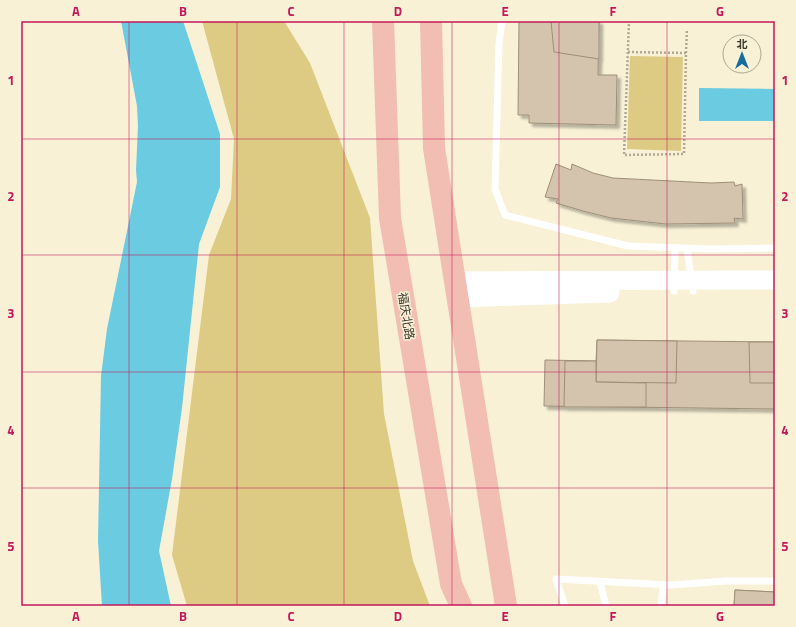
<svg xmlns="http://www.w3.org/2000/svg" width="796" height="627" font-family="'Titillium Web','Noto Sans SC',sans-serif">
<defs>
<filter id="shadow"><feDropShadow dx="3.5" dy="3.5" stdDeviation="1" flood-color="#0004"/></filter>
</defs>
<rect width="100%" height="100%" fill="#f8f1d6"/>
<g fill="#ddcb84">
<path d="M 202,21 L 284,21 L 310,63 L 370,218 L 384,414 L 413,561 L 430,606 L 187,606 L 172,555 L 209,255 L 231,199 L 234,139 Z"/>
<path d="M 630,56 L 683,57 L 681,151 L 627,149 Z"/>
</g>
<g fill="#6acbe1">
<path d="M 121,21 L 183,21 L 220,134 L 220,187 L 199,244 L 182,408 L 172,479 L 159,551 L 171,606 L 102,606 L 98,541 L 101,376 L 107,329 L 137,182 L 136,170 L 138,126 L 137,106 Z"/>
<path d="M 699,88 L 775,89 L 775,121 L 699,121 Z"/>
</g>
<g fill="#d4c4ad" stroke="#9e8f79" filter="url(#shadow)">
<path d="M 519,21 L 599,21 L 598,75 L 617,75 L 616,125 L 529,123 L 529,115 L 518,115 Z"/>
<path d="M 551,21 L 599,21 L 599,59 L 554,52 Z"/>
<path d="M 556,164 L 571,170 L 572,164 L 593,173 L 613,178 L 711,183 L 734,182 L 735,186 L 742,184 L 743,219 L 734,218 L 735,223 L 666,224 L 611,218 L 583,211 L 556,203 L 558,199 L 545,197 Z"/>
<path d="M 597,340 L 775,342 L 775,409 L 544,406 L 545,360 L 596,361 Z"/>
<path d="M 597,340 L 677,341 L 676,383 L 596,382 Z"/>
<path d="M 749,342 L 775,342 L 775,383 L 750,383 Z"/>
<path d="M 565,361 L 596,361 L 596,382 L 646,383 L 646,407 L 564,407 Z"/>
<path d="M 735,590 L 775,592 L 775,606 L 734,606 Z"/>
<path d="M 735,590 L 775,592 L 775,606 L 734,606 Z"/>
</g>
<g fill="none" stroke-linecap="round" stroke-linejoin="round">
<g stroke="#aea894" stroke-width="2.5" stroke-dasharray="2 2" stroke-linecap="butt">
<path d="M 628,52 L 686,53 L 684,154 L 624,155 L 629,21"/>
<path d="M 686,53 L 687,29"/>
</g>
<g stroke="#fff" stroke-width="7">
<path d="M 502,21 L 499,44 L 495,189 L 505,215 L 628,246 L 709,249 L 775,248"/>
<path d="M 687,248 L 693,291"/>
<path d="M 674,291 L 675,248"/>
<path d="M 600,582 L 606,606"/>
<path d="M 565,606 L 556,579 L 671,585 L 726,581 L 775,581"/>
<path d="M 661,606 L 663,585"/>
</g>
<g stroke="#fff" stroke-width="19">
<path d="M 455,281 L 775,280"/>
<path d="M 457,298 L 610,293"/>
</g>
<g stroke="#f2bdb2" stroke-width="22">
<path d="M 383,21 L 390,218 L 451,584 L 461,606"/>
<path d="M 431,21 L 434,148 L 506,606"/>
</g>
</g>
<path fill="none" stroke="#c2185b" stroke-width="1" stroke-opacity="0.55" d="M 129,21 L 129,606M 237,21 L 237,606M 344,21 L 344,606M 452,21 L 452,606M 559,21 L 559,606M 667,21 L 667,606M 21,139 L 775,139M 21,255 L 775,255M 21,372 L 775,372M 21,488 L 775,488"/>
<g text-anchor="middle" stroke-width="3" stroke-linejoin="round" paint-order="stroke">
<g font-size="12" fill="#3b382e" stroke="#f8f1d6">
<text transform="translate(406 316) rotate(81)" y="4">福庆北路</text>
</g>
</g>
<rect width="796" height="627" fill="none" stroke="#f8f1d6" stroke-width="44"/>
<g transform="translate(742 54)"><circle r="19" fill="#f8f1d6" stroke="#aca793"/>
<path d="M0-3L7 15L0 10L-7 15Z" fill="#166d9d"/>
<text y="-6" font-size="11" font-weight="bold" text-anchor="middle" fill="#3b382e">北</text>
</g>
<rect x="22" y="22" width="752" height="583" fill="none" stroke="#c2185b" stroke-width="1.5"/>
<g font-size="13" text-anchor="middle" font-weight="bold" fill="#c2185b">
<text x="76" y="16">A</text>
<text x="183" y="16">B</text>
<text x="291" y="16">C</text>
<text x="398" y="16">D</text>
<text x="505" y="16">E</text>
<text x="613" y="16">F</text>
<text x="720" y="16">G</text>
<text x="11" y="85">1</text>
<text x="785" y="85">1</text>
<text x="11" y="201">2</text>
<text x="785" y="201">2</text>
<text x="11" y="318">3</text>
<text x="785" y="318">3</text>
<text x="11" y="435">4</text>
<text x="785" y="435">4</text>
<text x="11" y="551">5</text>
<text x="785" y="551">5</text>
<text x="76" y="621">A</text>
<text x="183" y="621">B</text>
<text x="291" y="621">C</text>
<text x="398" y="621">D</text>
<text x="505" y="621">E</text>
<text x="613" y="621">F</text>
<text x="720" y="621">G</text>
</g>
</svg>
